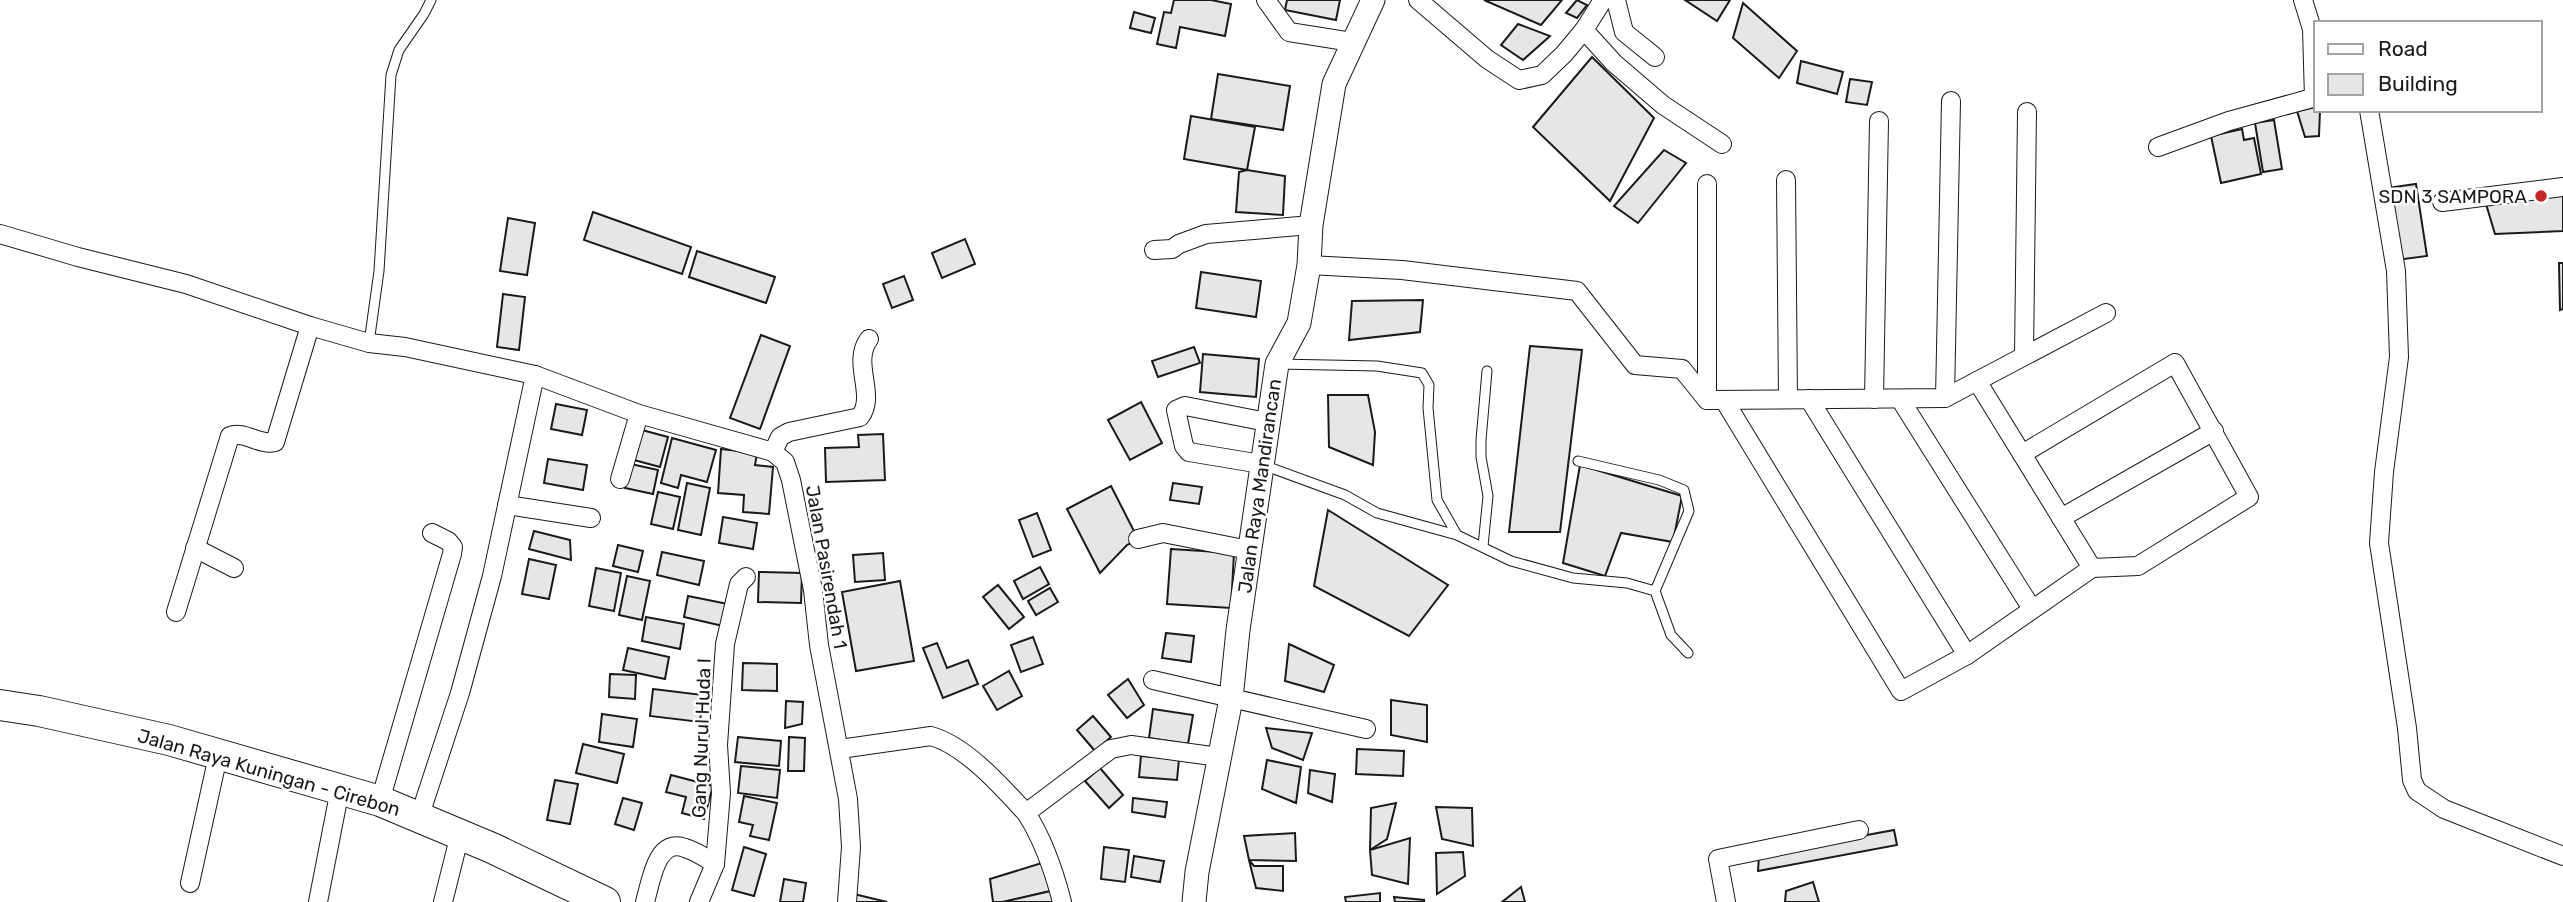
<svg xmlns="http://www.w3.org/2000/svg" width="2563" height="902" font-family="Rubik,sans-serif">
<rect width="100%" height="100%" fill="#fff"/>
<g fill="#e6e6e6" stroke="#1a1a1a" stroke-width="2">
<path d="M 1174,0 L 1211,0 L 1231,4 L 1225,36 L 1180,27 L 1176,48 L 1157,44 L 1164,12 L 1171,13 Z"/>
<path d="M 1287,0 L 1340,0 L 1336,20 L 1285,10 Z"/>
<path d="M 1484,0 L 1562,0 L 1541,25 Z"/>
<path d="M 1577,0 L 1587,5 L 1577,18 L 1566,13 Z"/>
<path d="M 1685,0 L 1730,0 L 1717,21 Z"/>
<path d="M 1743,3 L 1797,51 L 1779,78 L 1733,38 Z"/>
<path d="M 1134,12 L 1155,18 L 1151,33 L 1130,28 Z"/>
<path d="M 1518,24 L 1550,36 L 1523,60 L 1501,45 Z"/>
<path d="M 1592,57 L 1654,118 L 1610,201 L 1533,127 Z"/>
<path d="M 1801,61 L 1843,72 L 1837,94 L 1797,83 Z"/>
<path d="M 1218,74 L 1290,86 L 1283,130 L 1211,119 Z"/>
<path d="M 1850,79 L 1872,82 L 1867,105 L 1846,102 Z"/>
<path d="M 2316,107 L 2316,110 L 2320,110 L 2319,136 L 2305,137 L 2297,111 Z"/>
<path d="M 1191,116 L 1255,127 L 1247,170 L 1184,159 Z"/>
<path d="M 2274,120 L 2282,169 L 2263,172 L 2255,123 Z"/>
<path d="M 2242,129 L 2244,140 L 2254,138 L 2261,174 L 2221,183 L 2211,136 Z"/>
<path d="M 1664,150 L 1686,163 L 1638,223 L 1614,206 Z"/>
<path d="M 1247,170 L 1285,176 L 1283,215 L 1236,212 L 1239,172 Z"/>
<path d="M 2416,184 L 2427,256 L 2397,260 L 2387,188 Z"/>
<path d="M 2563,195 L 2563,231 L 2495,234 L 2486,204 Z"/>
<path d="M 593,212 L 691,247 L 682,274 L 584,240 Z"/>
<path d="M 508,218 L 535,223 L 527,275 L 500,271 Z"/>
<path d="M 965,239 L 975,264 L 942,278 L 932,253 Z"/>
<path d="M 697,251 L 775,277 L 766,303 L 689,277 Z"/>
<path d="M 2559,263 L 2563,263 L 2563,309 L 2560,310 Z"/>
<path d="M 1201,272 L 1261,281 L 1256,317 L 1196,308 Z"/>
<path d="M 904,276 L 913,300 L 892,308 L 883,284 Z"/>
<path d="M 503,294 L 525,297 L 519,350 L 497,347 Z"/>
<path d="M 1423,300 L 1420,332 L 1349,340 L 1352,301 Z"/>
<path d="M 761,335 L 790,346 L 760,429 L 730,418 Z"/>
<path d="M 1530,346 L 1582,350 L 1560,532 L 1509,532 Z"/>
<path d="M 1194,347 L 1200,363 L 1158,377 L 1152,361 Z"/>
<path d="M 1203,354 L 1259,359 L 1256,397 L 1200,392 Z"/>
<path d="M 1328,395 L 1368,395 L 1375,432 L 1373,465 L 1329,447 Z"/>
<path d="M 1141,402 L 1162,443 L 1130,460 L 1108,420 Z"/>
<path d="M 556,404 L 587,410 L 582,435 L 551,429 Z"/>
<path d="M 642,430 L 668,437 L 660,467 L 634,460 Z"/>
<path d="M 883,434 L 885,480 L 826,482 L 825,448 L 859,447 L 858,435 Z"/>
<path d="M 672,438 L 716,450 L 707,482 L 681,475 L 678,488 L 661,483 Z"/>
<path d="M 721,449 L 757,453 L 755,465 L 773,467 L 769,514 L 743,512 L 744,495 L 718,493 Z"/>
<path d="M 548,459 L 587,465 L 583,490 L 544,483 Z"/>
<path d="M 631,464 L 658,470 L 653,494 L 625,488 Z"/>
<path d="M 1580,465 L 1682,496 L 1673,542 L 1621,533 L 1605,576 L 1563,563 Z"/>
<path d="M 687,483 L 710,488 L 701,535 L 678,530 Z"/>
<path d="M 1173,483 L 1202,487 L 1199,504 L 1170,500 Z"/>
<path d="M 1111,486 L 1138,539 L 1127,545 L 1100,573 L 1067,509 Z"/>
<path d="M 658,492 L 680,497 L 673,529 L 651,524 Z"/>
<path d="M 1328,510 L 1448,585 L 1409,636 L 1314,586 Z"/>
<path d="M 1037,513 L 1051,550 L 1033,557 L 1019,520 Z"/>
<path d="M 723,517 L 757,523 L 753,549 L 719,543 Z"/>
<path d="M 534,531 L 570,540 L 571,560 L 529,549 Z"/>
<path d="M 618,545 L 643,551 L 638,572 L 613,566 Z"/>
<path d="M 1171,549 L 1234,553 L 1231,608 L 1167,604 Z"/>
<path d="M 662,552 L 704,561 L 699,585 L 657,575 Z"/>
<path d="M 883,553 L 885,580 L 855,582 L 853,555 Z"/>
<path d="M 529,559 L 556,565 L 549,599 L 522,594 Z"/>
<path d="M 1040,567 L 1049,584 L 1023,599 L 1014,581 Z"/>
<path d="M 596,568 L 621,573 L 614,611 L 589,606 Z"/>
<path d="M 759,572 L 802,573 L 801,603 L 758,602 Z"/>
<path d="M 627,576 L 650,581 L 642,620 L 619,615 Z"/>
<path d="M 900,581 L 914,661 L 856,671 L 842,592 Z"/>
<path d="M 998,585 L 1024,617 L 1009,629 L 983,597 Z"/>
<path d="M 1050,588 L 1058,602 L 1036,615 L 1028,601 Z"/>
<path d="M 688,596 L 728,604 L 723,626 L 684,617 Z"/>
<path d="M 646,617 L 684,624 L 680,649 L 642,641 Z"/>
<path d="M 1166,633 L 1194,636 L 1191,662 L 1162,658 Z"/>
<path d="M 1033,637 L 1043,664 L 1021,672 L 1011,645 Z"/>
<path d="M 937,643 L 947,668 L 968,660 L 978,684 L 943,698 L 923,648 Z"/>
<path d="M 1289,644 L 1334,665 L 1324,692 L 1285,681 Z"/>
<path d="M 628,648 L 669,657 L 665,679 L 623,670 Z"/>
<path d="M 743,663 L 777,664 L 777,691 L 742,690 Z"/>
<path d="M 1009,671 L 1022,696 L 997,710 L 983,686 Z"/>
<path d="M 610,674 L 636,675 L 635,699 L 609,697 Z"/>
<path d="M 1128,679 L 1144,705 L 1127,718 L 1108,695 Z"/>
<path d="M 653,689 L 703,695 L 700,722 L 650,716 Z"/>
<path d="M 1391,700 L 1427,705 L 1427,742 L 1391,735 Z"/>
<path d="M 786,701 L 803,702 L 802,724 L 785,728 Z"/>
<path d="M 1153,709 L 1193,715 L 1188,744 L 1149,738 Z"/>
<path d="M 602,714 L 637,719 L 633,747 L 599,742 Z"/>
<path d="M 1093,716 L 1111,737 L 1095,751 L 1077,730 Z"/>
<path d="M 1266,728 L 1312,733 L 1303,760 L 1272,748 Z"/>
<path d="M 738,737 L 781,741 L 779,766 L 735,762 Z"/>
<path d="M 789,737 L 805,738 L 804,771 L 788,771 Z"/>
<path d="M 583,744 L 624,754 L 617,783 L 576,773 Z"/>
<path d="M 1357,749 L 1404,751 L 1403,776 L 1356,774 Z"/>
<path d="M 1141,756 L 1179,759 L 1177,780 L 1139,777 Z"/>
<path d="M 1267,760 L 1301,767 L 1296,803 L 1262,789 Z"/>
<path d="M 741,766 L 780,770 L 777,798 L 738,793 Z"/>
<path d="M 1100,768 L 1123,795 L 1109,808 L 1085,781 Z"/>
<path d="M 1310,770 L 1335,774 L 1332,802 L 1308,793 Z"/>
<path d="M 671,775 L 713,786 L 704,819 L 682,813 L 686,797 L 666,792 Z"/>
<path d="M 555,780 L 578,784 L 570,824 L 547,820 Z"/>
<path d="M 744,796 L 777,803 L 769,840 L 750,836 L 753,825 L 739,822 Z"/>
<path d="M 623,798 L 642,803 L 634,830 L 615,824 Z"/>
<path d="M 1133,798 L 1167,802 L 1165,817 L 1132,812 Z"/>
<path d="M 1396,803 L 1387,839 L 1370,850 L 1371,808 Z"/>
<path d="M 1436,807 L 1472,808 L 1473,846 L 1442,839 Z"/>
<path d="M 1894,830 L 1897,845 L 1758,871 L 1759,855 Z"/>
<path d="M 1295,833 L 1296,861 L 1249,860 L 1244,836 Z"/>
<path d="M 1410,838 L 1408,884 L 1372,875 L 1370,850 Z"/>
<path d="M 744,847 L 766,854 L 754,896 L 732,890 Z"/>
<path d="M 1104,847 L 1129,850 L 1125,882 L 1101,879 Z"/>
<path d="M 1463,852 L 1465,876 L 1437,894 L 1436,853 Z"/>
<path d="M 1134,856 L 1164,861 L 1160,882 L 1131,877 Z"/>
<path d="M 1249,860 L 1254,866 L 1283,866 L 1283,891 L 1256,888 Z"/>
<path d="M 1045,862 L 1055,890 L 1003,902 L 993,902 L 990,879 Z"/>
<path d="M 784,879 L 806,883 L 803,902 L 780,902 Z"/>
<path d="M 1813,882 L 1819,902 L 1785,902 L 1786,891 Z"/>
<path d="M 1521,887 L 1525,902 L 1502,902 Z"/>
<path d="M 1055,890 L 1058,902 L 1003,902 Z"/>
<path d="M 1380,893 L 1380,902 L 1346,902 L 1345,897 Z"/>
<path d="M 854,894 L 887,902 L 852,902 Z"/>
<path d="M 1394,897 L 1424,900 L 1424,902 L 1395,902 Z"/>
</g>
<g fill="none" stroke-linecap="round" stroke-linejoin="round">
<g stroke="#1a1a1a" stroke-width="11">
<g id="service">
<path d="M 369,343 L 379,271 L 391,75 L 399,50 L 424,14 L 431,0"/>
<path d="M 1278,364 L 1377,366 L 1422,373 L 1429,385 L 1428,408 L 1437,500 L 1457,535 L 1511,561 L 1573,578 L 1627,583 L 1655,591 L 1671,635 L 1688,653"/>
<path d="M 1578,461 L 1659,480 L 1684,490 L 1689,511 L 1655,591"/>
<path d="M 1263,465 L 1345,495 L 1377,513 L 1457,535"/>
<path d="M 1483,546 L 1488,496 L 1481,457 L 1481,440 L 1487,371"/>
</g>
</g>
<g stroke="#1a1a1a" stroke-width="20">
<g id="minor">
<path d="M 1266,0 L 1289,32 L 1352,42"/>
<path d="M 1418,0 L 1487,59 L 1519,80 L 1542,75 L 1564,54 L 1584,30"/>
<path d="M 1603,0 L 1584,30 L 1614,63 L 1663,105 L 1722,144"/>
<path d="M 1616,0 L 1624,32 L 1655,57"/>
<path d="M 2303,0 L 2312,29 L 2314,98"/>
<path d="M 2369,110 L 2396,271 L 2399,357 L 2384,472 L 2379,543 L 2407,728 L 2412,780 L 2417,791 L 2444,809 L 2563,856"/>
<path d="M 2158,147 L 2229,121 L 2316,97"/>
<path d="M 1786,180 L 1788,399"/>
<path d="M 1707,184 L 1707,400"/>
<path d="M 2442,202 L 2563,187"/>
<path d="M 0,234 L 78,257 L 186,284 L 310,326 L 369,343 L 405,347 L 535,375 L 639,414 L 773,452 L 785,462 L 791,480 L 813,590 L 819,645 L 848,799 L 851,847 L 847,902"/>
<path d="M 1154,250 L 1172,249 L 1179,244 L 1206,234 L 1311,225"/>
<path d="M 1309,265 L 1402,270 L 1577,291 L 1635,365 L 1682,369 L 1707,400 L 1945,398 L 2106,313"/>
<path d="M 2024,355 L 2027,112"/>
<path d="M 1945,398 L 1951,101"/>
<path d="M 1809,399 L 1967,655"/>
<path d="M 1874,399 L 1879,121"/>
<path d="M 1900,399 L 2032,609"/>
<path d="M 1724,400 L 1901,691 L 1967,655 L 2092,568 L 1977,381"/>
<path d="M 773,452 L 780,437 L 789,432 L 860,417 C 877,395 851,363 869,339"/>
<path d="M 2022,454 L 2175,363 L 2249,497 L 2138,566 L 2092,568"/>
<path d="M 1261,464 L 1189,452 L 1184,446 L 1176,410 L 1185,406 L 1267,422"/>
<path d="M 620,479 L 639,414"/>
<path d="M 507,505 L 591,518"/>
<path d="M 2061,518 L 2214,431"/>
<path d="M 1138,539 L 1163,533 L 1249,550"/>
<path d="M 195,548 L 234,568"/>
<path d="M 176,612 L 230,436 C 244,430 259,446 275,442 L 310,326"/>
<path d="M 1153,680 L 1366,729"/>
<path d="M 840,749 L 931,736 C 966,746 1001,786 1026,813 L 1111,749 L 1131,745 L 1219,757"/>
<path d="M 380,801 L 452,554 L 453,547 L 448,541 L 432,533"/>
<path d="M 1026,813 C 1043,839 1054,871 1062,902"/>
<path d="M 419,818 L 460,693 L 492,576 L 535,375"/>
<path d="M 190,883 L 218,756"/>
<path d="M 318,902 L 340,789"/>
<path d="M 443,902 L 460,834"/>
<path d="M 645,902 C 651,882 656,837 685,848 C 696,851 706,858 715,864"/>
<path d="M 699,902 L 715,864 L 721,793 L 718,745 L 725,644 L 739,584 L 746,577"/>
<path d="M 1726,902 L 1718,859 L 1859,830"/>
</g>
</g>
<g stroke="#1a1a1a" stroke-width="25">
<path id="tertiary" d="M 1194,902 L 1197,872 L 1231,699 L 1238,630 L 1277,364 L 1299,323 L 1309,265 L 1311,225 L 1334,84 L 1373,0"/>
</g>
<g stroke="#1a1a1a" stroke-width="32">
<path id="trunk" d="M 0,705 L 39,711 L 169,740 L 380,801 L 492,848 L 605,902"/>
</g>
<use href="#service" stroke="#fff" stroke-width="9"/>
<use href="#minor" stroke="#fff" stroke-width="18"/>
<use href="#tertiary" stroke="#fff" stroke-width="23"/>
<use href="#trunk" stroke="#fff" stroke-width="30"/>
</g>
<circle fill="#c62828" stroke="#fff" stroke-width="2.5" cx="2541" cy="196" r="7"/>
<g text-anchor="middle" stroke-width="5" stroke-linejoin="round" paint-order="stroke">
<g font-size="19" fill="#1a1a1a" stroke="#fff" text-anchor="end">
<text x="2527" y="203">SDN 3 SAMPORA</text>
</g>
<g font-size="19" fill="#1a1a1a" stroke="#fff">
<text transform="translate(1259 486) rotate(-82)" y="7">Jalan Raya Mandirancan</text>
<text transform="translate(827 567) rotate(80)" y="7">Jalan Pasirendah 1</text>
<text transform="translate(701 738) rotate(-88)" y="7">Gang Nurul Huda I</text>
<text transform="translate(269 772) rotate(16)" y="7">Jalan Raya Kuningan - Cirebon</text>
</g>
</g>
<rect x="2314" y="21" width="228" height="91" fill="#ffffff" stroke="#a3a3a3" stroke-width="2"/>
<rect x="2328" y="44" width="35" height="10" fill="#ffffff" stroke="#a3a3a3" stroke-width="2"/>
<text x="2378" y="56" font-size="21" fill="#1a1a1a">Road</text>
<rect x="2328" y="74" width="35" height="21" fill="#e6e6e6" stroke="#a3a3a3" stroke-width="2"/>
<text x="2378" y="91" font-size="21" fill="#1a1a1a">Building</text>
</svg>
